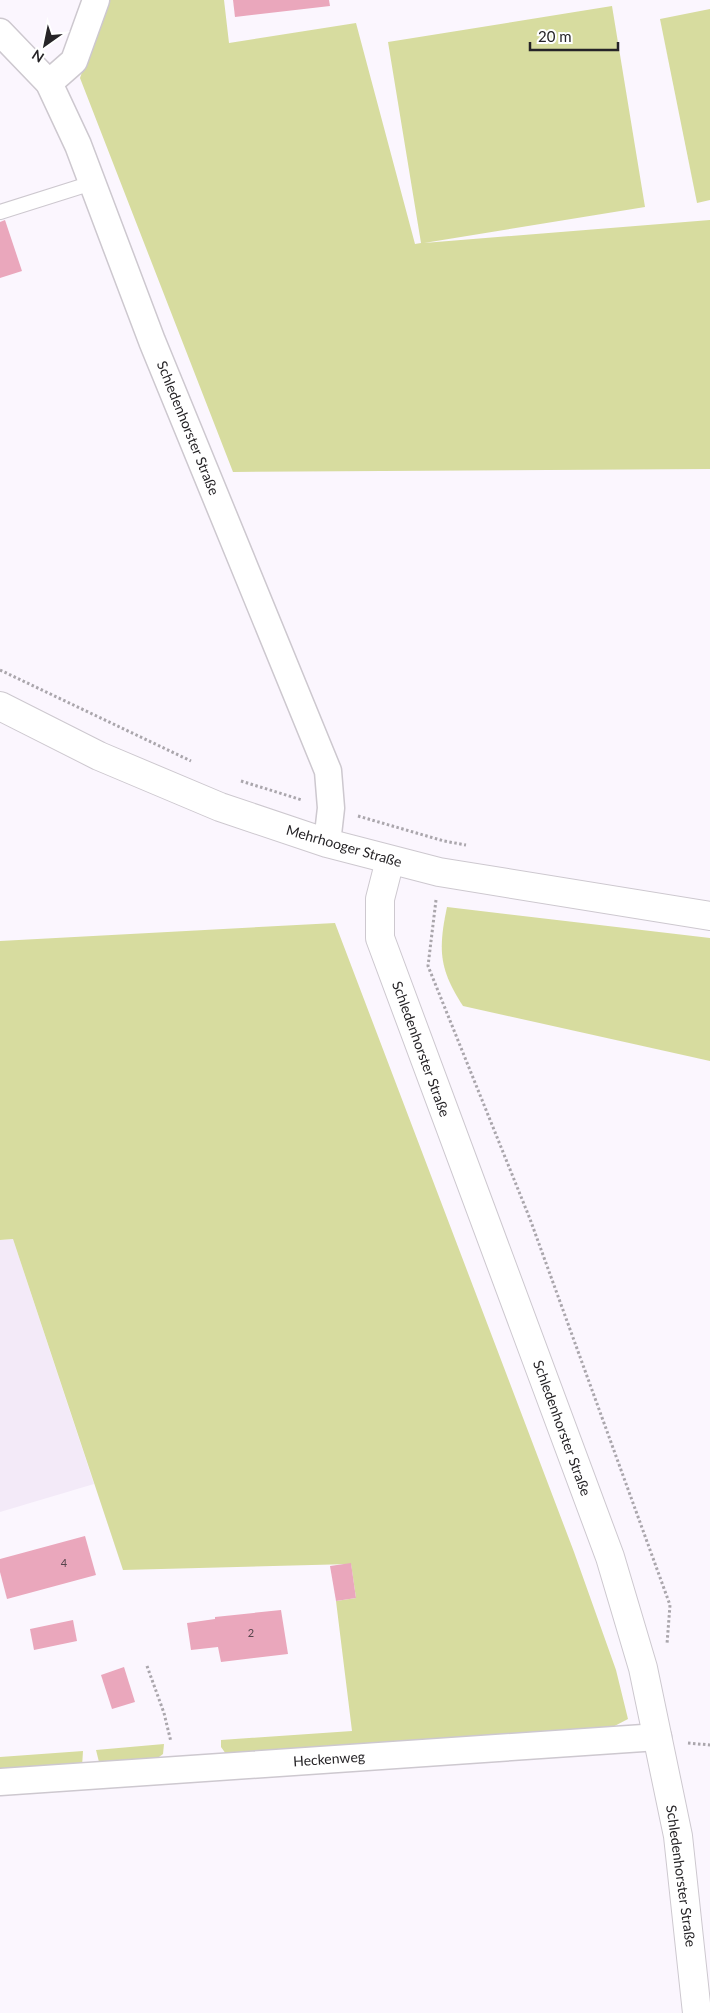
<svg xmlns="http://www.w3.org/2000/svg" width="710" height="2013" font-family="Lato,sans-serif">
<rect width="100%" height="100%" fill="#fbf6fe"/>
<path fill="#f3eaf8" d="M 13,1239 L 94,1484 L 0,1512 L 0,1240 Z"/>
<g fill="#d7dc9f">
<path d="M 107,0 L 224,0 L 229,43 L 356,23 L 415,244 L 421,243 L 388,42 L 612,6 L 645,207 L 424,243 L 710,220 L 710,469 L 233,472 L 80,78 Z"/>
<path d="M 710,9 L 710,200 L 697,203 L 660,19 Z"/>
<path d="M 447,907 L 710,938 L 710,1061 L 463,1006 C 439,969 438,950 447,907 Z"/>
<path d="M 335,923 L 574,1552 L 616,1670 L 628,1719 L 605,1731 L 226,1754 L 221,1747 L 221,1740 L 352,1731 L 336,1601 L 356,1598 L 351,1564 L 123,1570 L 13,1239 L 0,1240 L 0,941 Z"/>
<path d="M 164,1744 L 163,1754 L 151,1763 L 100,1766 L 96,1750 Z"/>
<path d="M 83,1751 L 82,1767 L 0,1770 L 0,1757 Z"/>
</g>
<g fill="#eaa7bc">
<path d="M 233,0 L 329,0 L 330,6 L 235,17 Z"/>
<path d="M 5,220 L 22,271 L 0,278 L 0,222 Z"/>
<path d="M 85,1536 L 96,1575 L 7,1599 L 0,1572 L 0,1559 Z"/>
<path d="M 351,1563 L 356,1598 L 336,1601 L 330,1566 Z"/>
<path d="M 281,1610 L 288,1654 L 221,1662 L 218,1647 L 191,1650 L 187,1623 L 215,1619 L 215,1617 Z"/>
<path d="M 73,1620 L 77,1641 L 34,1650 L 30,1629 Z"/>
<path d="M 124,1667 L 135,1702 L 112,1709 L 101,1675 Z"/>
</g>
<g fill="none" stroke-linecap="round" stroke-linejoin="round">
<g stroke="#cdc8cf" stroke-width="16">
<path id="service" d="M 0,212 L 92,183"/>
</g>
<g stroke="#cdc8cf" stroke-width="29">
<g id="minor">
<path d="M 0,32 L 49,83 L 78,145 L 152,341 L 328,771 L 331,808 L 327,843"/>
<path d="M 49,83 L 74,61 L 96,0"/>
<path d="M 0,1782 L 658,1737"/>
</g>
</g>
<g stroke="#cdc8cf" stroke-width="30">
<path id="tertiary" d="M 390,860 L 380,899 L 380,938 L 610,1557 L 643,1668 L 678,1836 L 697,2013"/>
</g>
<g stroke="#cdc8cf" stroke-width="30">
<path id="secondary" d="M 0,706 L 99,756 L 220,807 L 327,843 L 439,872 L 710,916"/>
</g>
<g stroke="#aaa6ac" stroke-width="3" stroke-dasharray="2.5 2.5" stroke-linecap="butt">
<path d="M 0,670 L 191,761"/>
<path d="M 241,781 L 302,800"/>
<path d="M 358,816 L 444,841 L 466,845"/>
<path d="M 436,900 L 428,966 L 530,1219 L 670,1605 L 667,1644"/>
<path d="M 147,1666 L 164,1713 L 171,1742"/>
<path d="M 688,1743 L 710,1745"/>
</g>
<use href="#service" stroke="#fff" stroke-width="14"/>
<use href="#minor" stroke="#fff" stroke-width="26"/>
<use href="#tertiary" stroke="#fff" stroke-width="28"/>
<use href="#secondary" stroke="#fff" stroke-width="28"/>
</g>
<g text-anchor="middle" stroke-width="5" stroke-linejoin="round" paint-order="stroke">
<g font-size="11" fill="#57454c">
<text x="64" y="1567">4</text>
<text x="251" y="1637">2</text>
</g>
<g font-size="14" fill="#262427" stroke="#fff">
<text transform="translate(188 428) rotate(68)" y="5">Schledenhorster Straße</text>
<text transform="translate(344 846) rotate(16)" y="5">Mehrhooger Straße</text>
<text transform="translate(421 1049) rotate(70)" y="5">Schledenhorster Straße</text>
<text transform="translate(562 1428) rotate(70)" y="5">Schledenhorster Straße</text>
<text transform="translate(329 1759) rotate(-4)" y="5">Heckenweg</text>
<text transform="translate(681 1876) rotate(82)" y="5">Schledenhorster Straße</text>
</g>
</g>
<g transform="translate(45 45) rotate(213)" stroke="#ffffff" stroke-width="4" paint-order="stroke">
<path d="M0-4L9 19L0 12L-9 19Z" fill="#262427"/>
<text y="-8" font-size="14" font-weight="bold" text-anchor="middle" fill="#262427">N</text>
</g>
<path d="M530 42v8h88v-8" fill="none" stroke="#262427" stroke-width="2.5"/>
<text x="538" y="42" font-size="15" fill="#262427" stroke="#ffffff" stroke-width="4" paint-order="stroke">20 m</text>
</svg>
